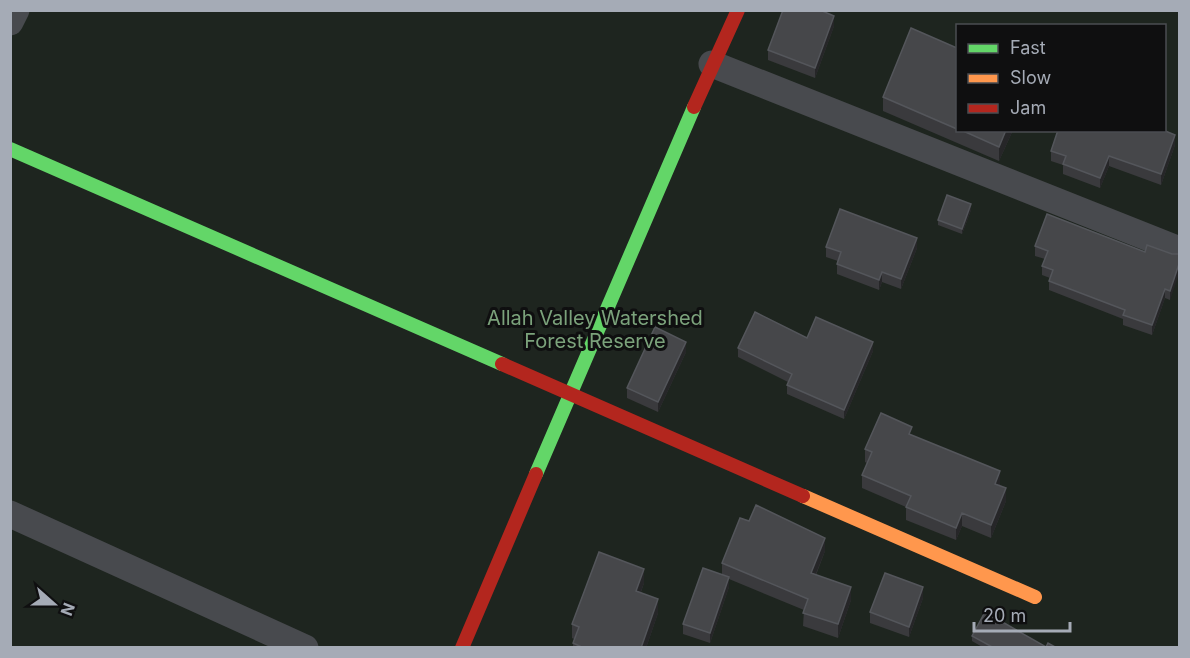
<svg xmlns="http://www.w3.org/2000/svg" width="1190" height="658" font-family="Inter,sans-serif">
<rect width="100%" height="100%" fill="#141415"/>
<path fill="#1e251f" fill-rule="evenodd" d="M 11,11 L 1179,11 L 1179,647 L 11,647 ZM 958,26 L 1164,26 L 1164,130 L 958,130 Z"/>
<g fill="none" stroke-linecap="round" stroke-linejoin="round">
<g stroke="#484a4e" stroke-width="27">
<path d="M 10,22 L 16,10"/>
<path d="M 712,64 L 1177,249"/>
<path d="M 10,514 L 305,648"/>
</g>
<g stroke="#63d668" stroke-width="14">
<path d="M 10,149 L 502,364"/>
<path d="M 536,474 L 694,107"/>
</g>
<path stroke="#ff974d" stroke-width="14" d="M 803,496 L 1035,597"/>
<g stroke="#b3261e" stroke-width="14">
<path d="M 694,107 L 738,10"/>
<path d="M 502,364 L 803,496"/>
<path d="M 462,648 L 536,474"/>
</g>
</g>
<g fill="#3a3a3d">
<path d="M 834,26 L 815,78 L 768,60 L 768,50 Z"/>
<path d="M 957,48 L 957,130 L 1013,130 L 999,161 L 883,111 L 883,97 Z"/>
<path d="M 1175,145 L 1161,185 L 1109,166 L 1100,188 L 1063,174 L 1063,165 L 1051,161 L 1051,151 Z"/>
<path d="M 971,210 L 962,234 L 938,225 L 938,220 Z"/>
<path d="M 1035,246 L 1145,252 L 1172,254 L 1170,300 L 1165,298 L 1152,335 L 1123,325 L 1123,319 L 1049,290 L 1049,281 L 1050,278 L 1042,275 L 1042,266 L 1045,259 L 1035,256 Z"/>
<path d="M 826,247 L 917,248 L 901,289 L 882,282 L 879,290 L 837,274 L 837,264 L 838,261 L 826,257 Z"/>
<path d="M 807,338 L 873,351 L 844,419 L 787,394 L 787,385 L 788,382 L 738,357 L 738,348 Z"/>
<path d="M 686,352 L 658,412 L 627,398 L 627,388 Z"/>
<path d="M 912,435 L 1000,484 L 1000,486 L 1006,501 L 991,538 L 962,526 L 956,540 L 906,520 L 906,507 L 862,488 L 862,475 L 867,463 L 865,462 L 865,449 Z"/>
<path d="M 825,551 L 816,575 L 851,600 L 838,638 L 803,626 L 804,610 L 729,579 L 729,587 L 710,643 L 683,634 L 683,624 L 722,574 L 722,563 Z"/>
<path d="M 644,583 L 641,592 L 658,613 L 646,648 L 573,648 L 573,643 L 574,639 L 572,638 L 572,624 Z"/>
<path d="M 923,598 L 909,637 L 870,623 L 870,612 Z"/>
<path d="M 972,636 L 1046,647 L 1057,648 L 984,648 L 972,641 Z"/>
</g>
<g fill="#262628">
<path d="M 834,16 L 834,26 L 815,78 L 815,68 Z"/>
<path d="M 1006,130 L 1013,130 L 999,161 L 999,147 Z"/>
<path d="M 1175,135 L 1175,145 L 1161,185 L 1161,174 Z"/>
<path d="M 1109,156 L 1109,166 L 1100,188 L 1100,178 Z"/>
<path d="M 971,204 L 971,210 L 962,234 L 962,229 Z"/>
<path d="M 917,238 L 917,248 L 901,289 L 901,279 Z"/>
<path d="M 1179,264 L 1179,274 L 1170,300 L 1170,291 Z"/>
<path d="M 882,272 L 882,282 L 879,290 L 879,280 Z"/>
<path d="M 1165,289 L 1165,298 L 1152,335 L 1152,325 Z"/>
<path d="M 686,342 L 686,352 L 658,412 L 658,402 Z"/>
<path d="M 873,342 L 873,351 L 844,419 L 844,410 Z"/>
<path d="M 1000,471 L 1000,484 L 995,496 L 995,484 Z"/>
<path d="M 1006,488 L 1006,501 L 991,538 L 991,525 Z"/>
<path d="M 962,513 L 962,526 L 956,540 L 956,528 Z"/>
<path d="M 825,538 L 825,551 L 811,586 L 811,573 Z"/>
<path d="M 644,569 L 644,583 L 636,605 L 636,591 Z"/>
<path d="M 729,577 L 729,587 L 710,643 L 710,633 Z"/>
<path d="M 851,587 L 851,600 L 838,638 L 838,624 Z"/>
<path d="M 923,587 L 923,598 L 909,637 L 909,627 Z"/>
<path d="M 658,599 L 658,613 L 646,648 L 641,648 Z"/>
</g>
<g fill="#46474a" stroke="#54565b" stroke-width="1.5">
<path d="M 783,10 L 820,10 L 834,16 L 815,68 L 768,50 Z"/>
<path d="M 911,28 L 957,48 L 957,129 L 883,97 Z"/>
<path d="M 961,130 L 1006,130 L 999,147 Z"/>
<path d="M 1058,130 L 1163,130 L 1175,135 L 1161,174 L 1109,156 L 1100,178 L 1063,164 L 1066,156 L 1051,151 Z"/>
<path d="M 947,195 L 971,204 L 962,229 L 938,220 Z"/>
<path d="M 840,209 L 917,238 L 901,279 L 882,272 L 879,280 L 837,264 L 841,252 L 826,247 Z"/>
<path d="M 1047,214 L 1145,252 L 1147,245 L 1172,254 L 1179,254 L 1179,264 L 1170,291 L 1165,289 L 1152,325 L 1123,315 L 1125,310 L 1049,281 L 1053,270 L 1042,266 L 1048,251 L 1035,246 Z"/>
<path d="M 755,312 L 807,338 L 816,317 L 873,342 L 844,410 L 787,385 L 792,374 L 738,348 Z"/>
<path d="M 655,327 L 686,342 L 658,402 L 627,388 Z"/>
<path d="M 881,413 L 912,427 L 909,434 L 1000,471 L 995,484 L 1006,488 L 991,525 L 962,513 L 956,528 L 906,507 L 911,496 L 862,475 L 872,452 L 865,449 Z"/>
<path d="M 756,505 L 825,538 L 811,573 L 851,587 L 838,624 L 803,613 L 808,599 L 722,563 L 740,518 L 749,521 Z"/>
<path d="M 599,552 L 644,569 L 636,591 L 658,599 L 641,648 L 584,648 L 573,643 L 579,627 L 572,624 Z"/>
<path d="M 703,568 L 729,577 L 710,633 L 683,624 Z"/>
<path d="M 885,573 L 923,587 L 909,627 L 870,612 Z"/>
<path d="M 985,612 L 1046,647 L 1048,643 L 1057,648 L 994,648 L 972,636 Z"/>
</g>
<g text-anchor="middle" stroke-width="6" stroke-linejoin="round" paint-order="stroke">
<g font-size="20" fill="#7ba27b" stroke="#0f0f10">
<text x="595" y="325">Allah Valley Watershed<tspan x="595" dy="23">Forest Reserve</tspan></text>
</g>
</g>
<rect width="1190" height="658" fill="none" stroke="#a5abb6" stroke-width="24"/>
<rect x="956" y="24" width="210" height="108" fill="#0f0f10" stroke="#4b4d52" stroke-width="1.5"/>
<rect x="968" y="44" width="30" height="9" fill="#63d668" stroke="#4b4d52" stroke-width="1.5"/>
<text x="1010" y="54" font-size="18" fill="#a5abb6">Fast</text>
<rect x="968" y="74" width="30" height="9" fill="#ff974d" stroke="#4b4d52" stroke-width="1.5"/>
<text x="1010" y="84" font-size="18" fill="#a5abb6">Slow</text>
<rect x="968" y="104" width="30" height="9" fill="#b3261e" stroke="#4b4d52" stroke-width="1.5"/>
<text x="1010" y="114" font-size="18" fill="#a5abb6">Jam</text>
<g transform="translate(54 604) rotate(111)" stroke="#0f0f10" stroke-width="4.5" paint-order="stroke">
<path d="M0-4.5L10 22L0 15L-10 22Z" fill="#a5abb6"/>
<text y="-9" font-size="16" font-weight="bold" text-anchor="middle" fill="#a5abb6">N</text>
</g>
<path d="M974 622v9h96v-9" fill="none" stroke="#a5abb6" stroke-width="3"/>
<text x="983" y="622" font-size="18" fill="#a5abb6" stroke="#0f0f10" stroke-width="4.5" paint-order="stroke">20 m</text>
</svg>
